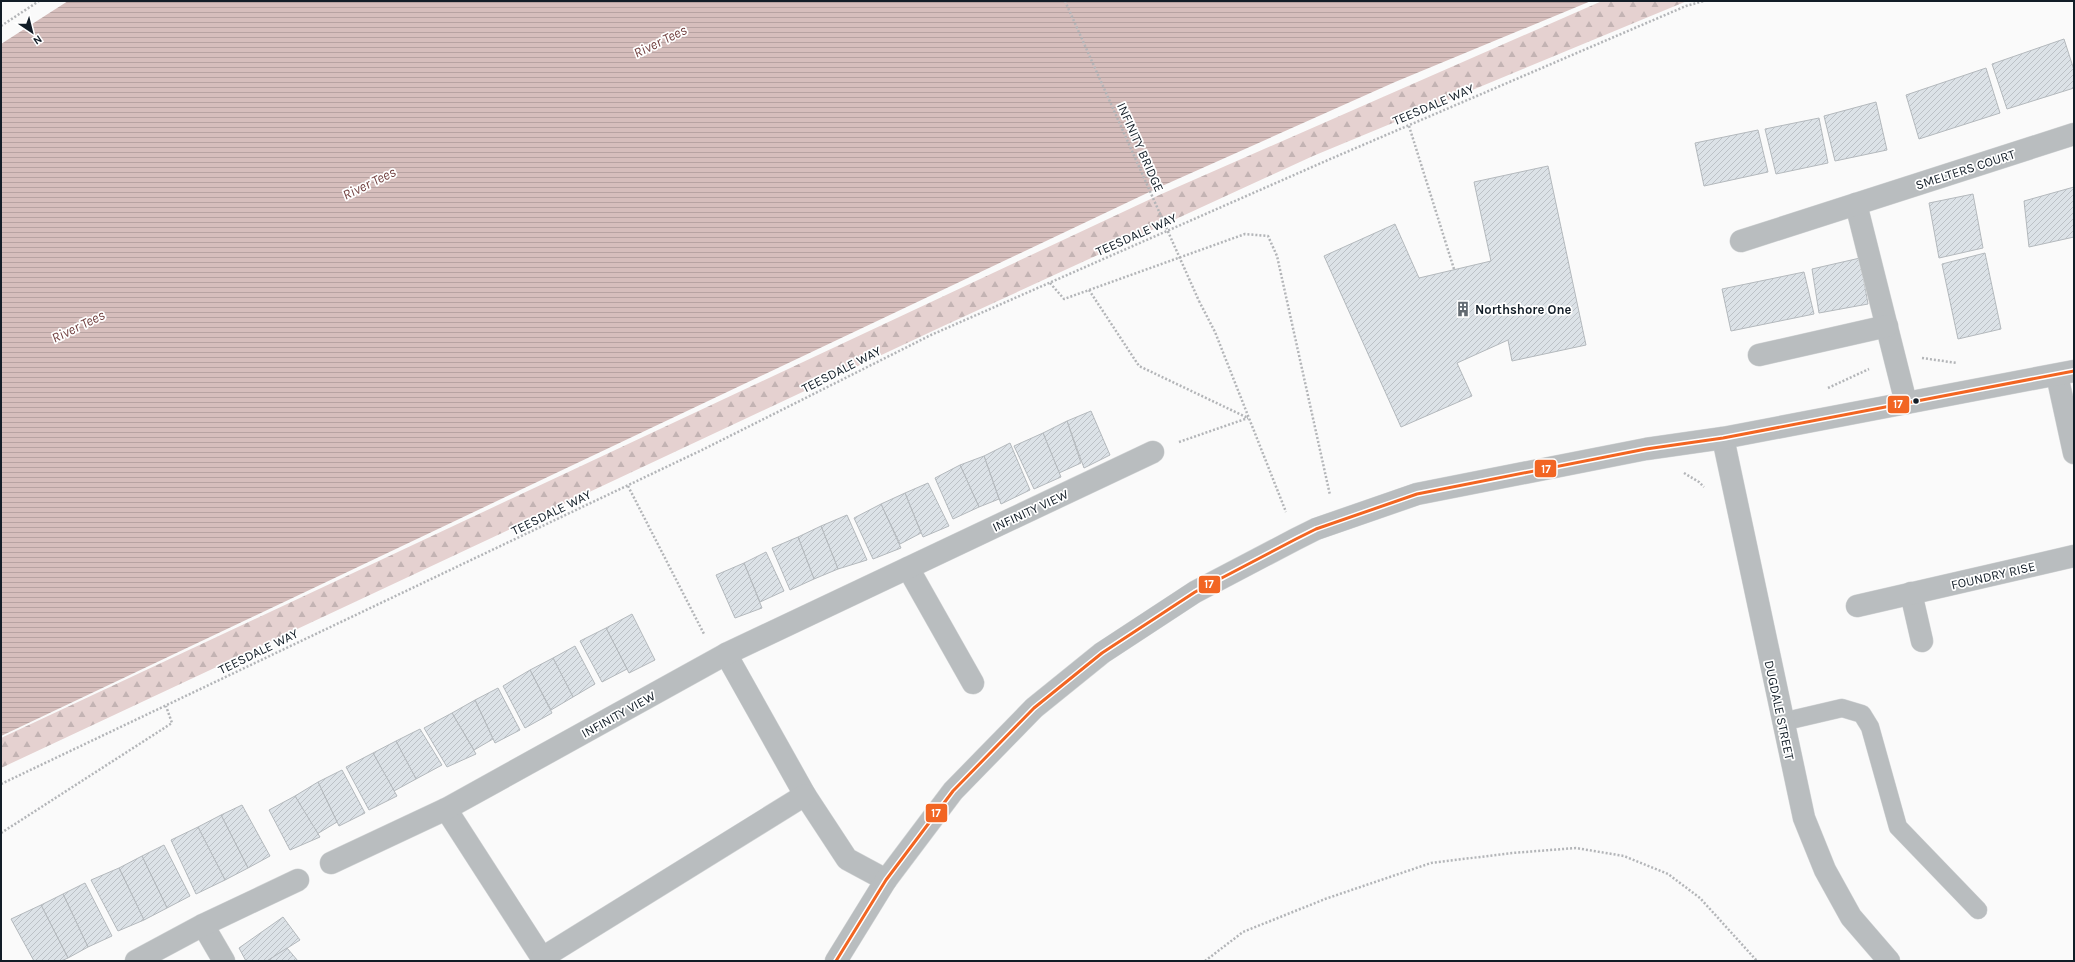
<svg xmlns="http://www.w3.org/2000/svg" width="2075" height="962" font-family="Karla,sans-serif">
<defs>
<pattern id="forest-firs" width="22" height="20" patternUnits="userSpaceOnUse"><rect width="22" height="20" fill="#e5d1d0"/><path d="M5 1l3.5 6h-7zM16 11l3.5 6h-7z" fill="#c3b3b3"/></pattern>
<pattern id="water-rules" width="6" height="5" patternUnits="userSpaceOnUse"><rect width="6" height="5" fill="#d6bebc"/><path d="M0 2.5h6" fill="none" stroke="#b7a3a2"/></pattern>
<pattern id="building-hatch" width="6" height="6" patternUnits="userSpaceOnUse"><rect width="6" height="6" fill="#dce2e7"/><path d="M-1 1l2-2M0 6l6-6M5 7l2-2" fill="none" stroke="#bcc1c6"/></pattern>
</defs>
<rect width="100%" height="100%" fill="#fafafa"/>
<path fill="url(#forest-firs)" d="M 1602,1 L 1687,1 L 1313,156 L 939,328 L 1,768 L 1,738 L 1157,196 Z"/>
<path fill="url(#water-rules)" d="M 68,1 L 1591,1 L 1395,82 L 1162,186 L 1,736 L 1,44 Z"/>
<g fill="url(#building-hatch)" stroke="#b4b9bd">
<path d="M 2064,39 L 2074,70 L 2074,88 L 2007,109 L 1992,64 Z"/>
<path d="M 1986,68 L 2000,113 L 1919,139 L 1906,95 Z"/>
<path d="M 1876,102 L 1887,150 L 1835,161 L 1824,116 Z"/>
<path d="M 1819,118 L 1828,163 L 1776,174 L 1765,129 Z"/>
<path d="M 1758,130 L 1768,172 L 1704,186 L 1695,143 Z"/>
<path d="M 1548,166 L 1586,345 L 1512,361 L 1508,340 L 1457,363 L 1472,396 L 1401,427 L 1324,256 L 1395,224 L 1419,278 L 1491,261 L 1474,182 Z"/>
<path d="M 2074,187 L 2074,237 L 2029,247 L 2024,201 Z"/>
<path d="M 1973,194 L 1983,248 L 1939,258 L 1929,203 Z"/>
<path d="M 1985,253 L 2001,329 L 1958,339 L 1942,264 Z"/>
<path d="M 1860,258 L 1868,304 L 1819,313 L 1812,269 Z"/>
<path d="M 1804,272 L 1814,314 L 1731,331 L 1722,289 Z"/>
<path d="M 1091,411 L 1110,455 L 1084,468 L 1067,421 Z"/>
<path d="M 1067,421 L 1081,463 L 1059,473 L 1043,433 Z"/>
<path d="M 1043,433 L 1061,477 L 1034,489 L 1014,446 Z"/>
<path d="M 1010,443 L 1030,490 L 1001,504 L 984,456 Z"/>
<path d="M 984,456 L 999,499 L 979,507 L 960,465 Z"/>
<path d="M 960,465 L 979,507 L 953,519 L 935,478 Z"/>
<path d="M 928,483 L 949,526 L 923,537 L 905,493 Z"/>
<path d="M 905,493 L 921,533 L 900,544 L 881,504 Z"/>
<path d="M 881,504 L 901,548 L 873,559 L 854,518 Z"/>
<path d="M 847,515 L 867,560 L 838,569 L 821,526 Z"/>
<path d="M 821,526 L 838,569 L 814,579 L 798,537 Z"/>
<path d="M 798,537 L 814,579 L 790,590 L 772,548 Z"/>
<path d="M 766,552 L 784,591 L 760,602 L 744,563 Z"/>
<path d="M 744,563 L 762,608 L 735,618 L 716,575 Z"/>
<path d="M 632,614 L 655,660 L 629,673 L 606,628 Z"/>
<path d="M 606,628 L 627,669 L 602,682 L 580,641 Z"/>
<path d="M 575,646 L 595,684 L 573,697 L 553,658 Z"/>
<path d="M 553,658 L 573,697 L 551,710 L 530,670 Z"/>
<path d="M 530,670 L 552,713 L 525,728 L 503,686 Z"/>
<path d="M 498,688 L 520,730 L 495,743 L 475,700 Z"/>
<path d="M 475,700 L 493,739 L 474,750 L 452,713 Z"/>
<path d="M 452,713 L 476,754 L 447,767 L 424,728 Z"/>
<path d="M 420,729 L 442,765 L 416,779 L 396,741 Z"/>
<path d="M 396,741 L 416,779 L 394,791 L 373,753 Z"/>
<path d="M 373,753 L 397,796 L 369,810 L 346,767 Z"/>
<path d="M 342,770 L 365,813 L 339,826 L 318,782 Z"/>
<path d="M 318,782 L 337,822 L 317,834 L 295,796 Z"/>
<path d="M 295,796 L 320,837 L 290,850 L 269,810 Z"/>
<path d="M 242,805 L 270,856 L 248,868 L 221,815 Z"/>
<path d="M 221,815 L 248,868 L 225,880 L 198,827 Z"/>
<path d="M 198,827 L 225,880 L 196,894 L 171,840 Z"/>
<path d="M 164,845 L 190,896 L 167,908 L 142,856 Z"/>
<path d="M 142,856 L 167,908 L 144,920 L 119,868 Z"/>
<path d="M 119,868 L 144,920 L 118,931 L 91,880 Z"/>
<path d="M 85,883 L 112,936 L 88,947 L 63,894 Z"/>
<path d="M 63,894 L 88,947 L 68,958 L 41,905 Z"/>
<path d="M 41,905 L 68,958 L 61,961 L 34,961 L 11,919 Z"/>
<path d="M 283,917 L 300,940 L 267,961 L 246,961 L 239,948 Z"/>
<path d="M 287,948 L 298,961 L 267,961 Z"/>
</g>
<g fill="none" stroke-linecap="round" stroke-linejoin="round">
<g stroke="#d5d7d8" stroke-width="19">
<path id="service" d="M 1782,722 L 1842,708 L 1862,714 L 1870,727 L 1898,827 L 1978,910"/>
</g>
<g stroke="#d5d7d8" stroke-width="23">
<g id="minor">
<path d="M 1856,204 L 1906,403"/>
<path d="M 1741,241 L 2074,134"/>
<path d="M 1759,355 L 1887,326"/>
<path d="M 2057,375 L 2074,453"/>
<path d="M 1723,438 L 1804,818 L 1825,870 L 1851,917 L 1889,961"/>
<path d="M 908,568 L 973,683"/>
<path d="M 1911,593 L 1922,641"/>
<path d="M 1857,606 L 2074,556"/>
<path d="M 726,654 L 805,795 L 847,859 L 886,880"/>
<path d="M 446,809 L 544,961"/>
<path d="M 331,863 L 446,809 L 726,654 L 1153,452"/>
<path d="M 203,925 L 224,961"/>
<path d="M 542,958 L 805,795"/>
<path d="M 136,961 L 203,925 L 298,880"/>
<path d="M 836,961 L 886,880 L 953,791 L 1034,708 L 1102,653 L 1195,592 L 1296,539 L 1316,529 L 1417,494 L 1646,449 L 1723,438 L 2074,371"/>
</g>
</g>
<g stroke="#b3b5b8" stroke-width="2.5" stroke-dasharray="2 2" stroke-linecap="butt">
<path d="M 1,26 L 39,1"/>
<path d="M 1409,126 L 1454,269"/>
<path d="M 1050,283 L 1064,299 L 1245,234 L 1268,236 L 1277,256 L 1330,495"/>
<path d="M 1089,290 L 1139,366 L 1248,418"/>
<path d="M 1199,301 L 1215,332 L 1286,512"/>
<path d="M 1922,358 L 1957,363"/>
<path d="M 1828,388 L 1869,369"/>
<path d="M 1179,442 L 1248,418"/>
<path d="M 1684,473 L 1699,482 L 1704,487"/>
<path d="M 628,486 L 704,634"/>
<path d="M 1,784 L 704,449 L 931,335 L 1328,160 L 1686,6 L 1704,1"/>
<path d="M 1,833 L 172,723 L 166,706"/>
<path d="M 1205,961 L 1243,932 L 1325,899 L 1431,863 L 1512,853 L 1576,848 L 1624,856 L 1668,874 L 1700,898 L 1757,961"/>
</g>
<use href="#service" stroke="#b9bdbf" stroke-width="18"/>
<use href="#minor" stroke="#b9bdbf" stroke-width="22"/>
<path stroke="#b3b5b8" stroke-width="2.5" stroke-dasharray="2 2" stroke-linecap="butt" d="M 1065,1 L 1199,301"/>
<g stroke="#fff" stroke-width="6">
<path id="bus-1" d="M 836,961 L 886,880 L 953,791 L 1034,708 L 1102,653 L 1195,592 L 1296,539 L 1316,529 L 1417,494 L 1646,449 L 1723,438 L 2074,371"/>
</g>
<use href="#bus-1" stroke="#f26522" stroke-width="3"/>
</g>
<defs>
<g id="building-bare" transform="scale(1.2)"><path d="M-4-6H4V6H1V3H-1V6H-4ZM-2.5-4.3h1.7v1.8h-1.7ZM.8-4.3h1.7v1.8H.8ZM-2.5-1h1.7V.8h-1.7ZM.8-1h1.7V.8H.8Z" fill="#636a71" stroke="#fff" stroke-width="2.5" paint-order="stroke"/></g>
</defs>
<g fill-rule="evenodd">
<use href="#building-bare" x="1463" y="309"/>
</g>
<circle fill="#121d27" stroke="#fff" stroke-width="1.5" cx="1916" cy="401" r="3.5"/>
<g text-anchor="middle" stroke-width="3.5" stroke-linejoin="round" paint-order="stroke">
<g font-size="13" fill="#121d27" stroke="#fff">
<text transform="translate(1433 104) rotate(-23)" y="5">TEESDALE WAY</text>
<text transform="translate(1141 147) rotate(66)" y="5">INFINITY BRIDGE</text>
<text transform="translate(1965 169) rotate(-18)" y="5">SMELTERS COURT</text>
<text transform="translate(1136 234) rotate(-24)" y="5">TEESDALE WAY</text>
<text transform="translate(841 369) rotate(-27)" y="5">TEESDALE WAY</text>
<text transform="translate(1030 510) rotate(-25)" y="5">INFINITY VIEW</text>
<text transform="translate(551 512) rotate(-26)" y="5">TEESDALE WAY</text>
<text transform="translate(1993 575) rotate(-13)" y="5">FOUNDRY RISE</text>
<text transform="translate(258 651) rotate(-26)" y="5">TEESDALE WAY</text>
<text transform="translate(1780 710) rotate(78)" y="5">DUGDALE STREET</text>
<text transform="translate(618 714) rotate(-29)" y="5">INFINITY VIEW</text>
</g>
<g font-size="13" font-weight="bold" fill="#121d27" stroke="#fff" text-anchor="start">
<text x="1475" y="314">Northshore One</text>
</g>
<g font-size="14" font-style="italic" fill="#713f3e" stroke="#fff">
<text transform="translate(660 41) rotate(-26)" y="5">River Tees</text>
<text transform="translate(369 183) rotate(-26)" y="5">River Tees</text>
<text transform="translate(78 326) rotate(-26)" y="5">River Tees</text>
</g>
</g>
<g stroke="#fff" stroke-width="1.5">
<rect x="1887" y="395" width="23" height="19" rx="4" fill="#f26522"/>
<rect x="1534" y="459" width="23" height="19" rx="4" fill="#f26522"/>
<rect x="1198" y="575" width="23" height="19" rx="4" fill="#f26522"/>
<rect x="925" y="803" width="23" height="20" rx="4" fill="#f26522"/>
</g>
<g font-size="11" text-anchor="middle" font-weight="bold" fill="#fff">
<text x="1898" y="408">17</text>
<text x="1546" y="473">17</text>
<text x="1209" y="588">17</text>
<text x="936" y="817">17</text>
</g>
<rect width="2075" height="962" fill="none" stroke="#121d27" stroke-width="4"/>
<g transform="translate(32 32) rotate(145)" stroke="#ffffff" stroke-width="3" paint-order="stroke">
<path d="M0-3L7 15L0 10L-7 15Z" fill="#121d27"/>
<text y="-6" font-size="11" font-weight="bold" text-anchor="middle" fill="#121d27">N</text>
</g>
</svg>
